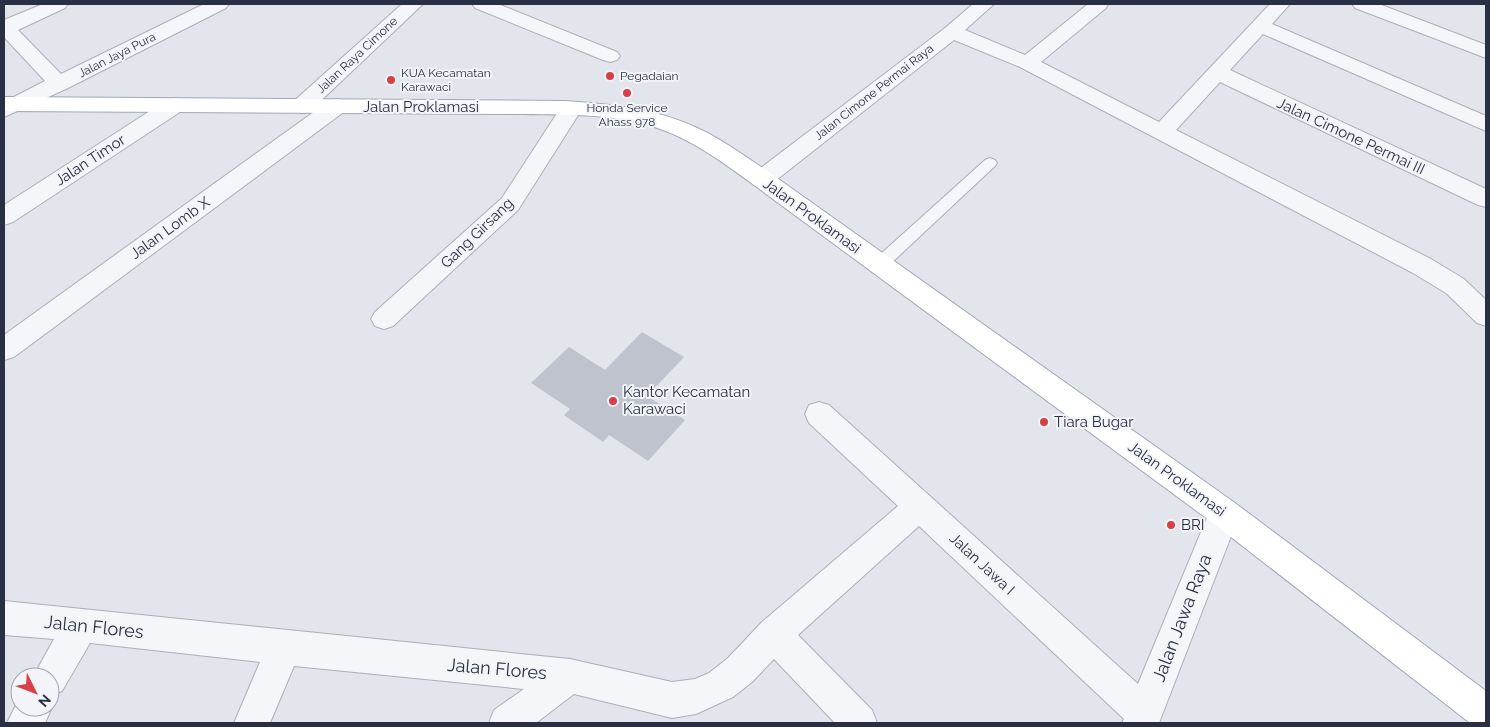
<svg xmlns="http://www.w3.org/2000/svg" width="1490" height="727" font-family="Raleway,sans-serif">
<rect width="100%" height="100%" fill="#e2e5eb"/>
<path fill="#bfc3ce" d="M 642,332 L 684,357 L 647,396 L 685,420 L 648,461 L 609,435 L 603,442 L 564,415 L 570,409 L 531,383 L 569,347 L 605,370 Z"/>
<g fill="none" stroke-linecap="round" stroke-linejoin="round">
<g stroke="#aaafb9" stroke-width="2">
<path id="service" d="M 990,158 L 995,160 L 997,163 L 995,166 L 886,268 L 880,270 L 874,268 L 872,264 L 874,260 L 985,160 Z"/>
</g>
<g stroke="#aaafb9" stroke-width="2">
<g id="minor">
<path d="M 43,4 L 68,4 L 65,8 L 18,30 L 61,74 L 204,4 L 229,4 L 226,8 L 66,89 L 4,117 L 4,102 L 45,81 L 4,37 L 4,20 Z"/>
<path d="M 402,4 L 423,4 L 310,111 L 302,113 L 294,111 L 291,106 L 294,101 Z"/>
<path d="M 472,4 L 498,4 L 617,52 L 620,56 L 617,60 L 610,62 L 603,60 L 475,8 Z"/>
<path d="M 973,4 L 994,4 L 965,30 L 1025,55 L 1088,4 L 1108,4 L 1106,8 L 1041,62 L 1159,122 L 1270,4 L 1290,4 L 1272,24 L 1486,116 L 1486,131 L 1263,34 L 1230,70 L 1486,189 L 1486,207 L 1478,205 L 1220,82 L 1176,130 L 1431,259 L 1464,279 L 1486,300 L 1486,326 L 1477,323 L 1446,293 L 1413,273 L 1020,67 L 954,40 L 770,185 L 762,187 L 754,185 L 750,179 L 754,173 L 945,28 Z"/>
<path d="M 1352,4 L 1379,4 L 1486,45 L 1486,58 L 1355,8 Z"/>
<path d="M 175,98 L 183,100 L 186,105 L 183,110 L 13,222 L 4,225 L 4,205 L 167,100 Z"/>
<path d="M 337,99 L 345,101 L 348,106 L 345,111 L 14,357 L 4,360 L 4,335 L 329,101 Z"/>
<path d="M 571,102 L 579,104 L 582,109 L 518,210 L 393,326 L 384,329 L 375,326 L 371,319 L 375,312 L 502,198 L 563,104 Z"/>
<path d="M 819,402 L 829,405 L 1138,684 L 1213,503 L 1224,499 L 1235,503 L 1240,513 L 1159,723 L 1122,723 L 1124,719 L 919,526 L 798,635 L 872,710 L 877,723 L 835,723 L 774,659 L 752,682 L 733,697 L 696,714 L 672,718 L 574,694 L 536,723 L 489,723 L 494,710 L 524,689 L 294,666 L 270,723 L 234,723 L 260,662 L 90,643 L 62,691 L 50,696 L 50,677 L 33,677 L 54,639 L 4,635 L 4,601 L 570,659 L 672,682 L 695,679 L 709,673 L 728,658 L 762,622 L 898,506 L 809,423 L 805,414 L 809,405 Z"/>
<path d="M 20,697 L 20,707 L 50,707 L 50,703 L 52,707 L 45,723 L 7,723 Z"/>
</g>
</g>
<g stroke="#a0a7b8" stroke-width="2">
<path id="primary" d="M 4,97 L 565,101 C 609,104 654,108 695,127 C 722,139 746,157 770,173 L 1235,503 L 1486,691 L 1486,723 L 1470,723 L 1213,523 L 754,185 C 725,164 696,142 663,130 C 619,113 569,115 523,114 L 4,111 Z"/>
</g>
<use href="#service" fill="#f5f6f9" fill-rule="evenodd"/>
<use href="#minor" fill="#f5f6f9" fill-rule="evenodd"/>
<use href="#primary" fill="#fff" fill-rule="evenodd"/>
</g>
<g fill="#d74048" stroke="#f2f4f8" stroke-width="2">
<circle cx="610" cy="76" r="5"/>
<circle cx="391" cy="80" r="5"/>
<circle cx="627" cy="93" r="5"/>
<circle cx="613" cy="401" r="5"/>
<circle cx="1044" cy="422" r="5"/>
<circle cx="1171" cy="525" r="5"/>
</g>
<g text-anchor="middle" stroke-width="4" stroke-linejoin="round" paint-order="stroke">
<g font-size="12" fill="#293044" stroke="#f2f4f8">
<text transform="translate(117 55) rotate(-27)" y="4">Jalan Jaya Pura</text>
<text transform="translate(357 55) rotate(-43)" y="4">Jalan Raya Cimone</text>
<text transform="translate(874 92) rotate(-38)" y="4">Jalan Cimone Permai Raya</text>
</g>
<g font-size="12" fill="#293044" stroke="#f2f4f8" text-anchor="start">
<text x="401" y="77">KUA Kecamatan<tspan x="401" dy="14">Karawaci</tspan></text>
<text x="620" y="80">Pegadaian</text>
<text x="627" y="112" text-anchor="middle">Honda Service<tspan x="627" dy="14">Ahass 978</tspan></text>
</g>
<g font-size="15" fill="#293044" stroke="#f2f4f8">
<text x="421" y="112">Jalan Proklamasi</text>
<text transform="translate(1351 136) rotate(25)" y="5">Jalan Cimone Permai III</text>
<text transform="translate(90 160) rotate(-33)" y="5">Jalan Timor</text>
<text transform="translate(812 216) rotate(36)" y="5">Jalan Proklamasi</text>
<text transform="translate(170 228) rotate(-36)" y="5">Jalan Lomb X</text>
<text transform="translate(477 233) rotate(-44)" y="5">Gang Girsang</text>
<text transform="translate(1177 479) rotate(36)" y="5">Jalan Proklamasi</text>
<text transform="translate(982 564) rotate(43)" y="5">Jalan Jawa I</text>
</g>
<g font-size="15" fill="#293044" stroke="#f2f4f8" text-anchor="start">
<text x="623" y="397">Kantor Kecamatan<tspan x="623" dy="17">Karawaci</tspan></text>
<text x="1054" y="427">Tiara Bugar</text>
<text x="1181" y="530">BRI</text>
</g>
<g font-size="18" fill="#293044" stroke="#f2f4f8">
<text transform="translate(1182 618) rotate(-69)" y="6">Jalan Jawa Raya</text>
<text transform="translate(94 627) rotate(6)" y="6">Jalan Flores</text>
<text transform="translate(497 669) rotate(5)" y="6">Jalan Flores</text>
</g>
</g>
<rect width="1490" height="727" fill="none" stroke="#293044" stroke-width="10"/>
<g transform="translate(35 692) rotate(132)"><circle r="24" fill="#f2f4f8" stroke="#a2a6b0"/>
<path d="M0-4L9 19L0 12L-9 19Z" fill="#d74048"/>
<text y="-8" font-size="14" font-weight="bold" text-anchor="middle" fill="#293044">N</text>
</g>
</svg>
